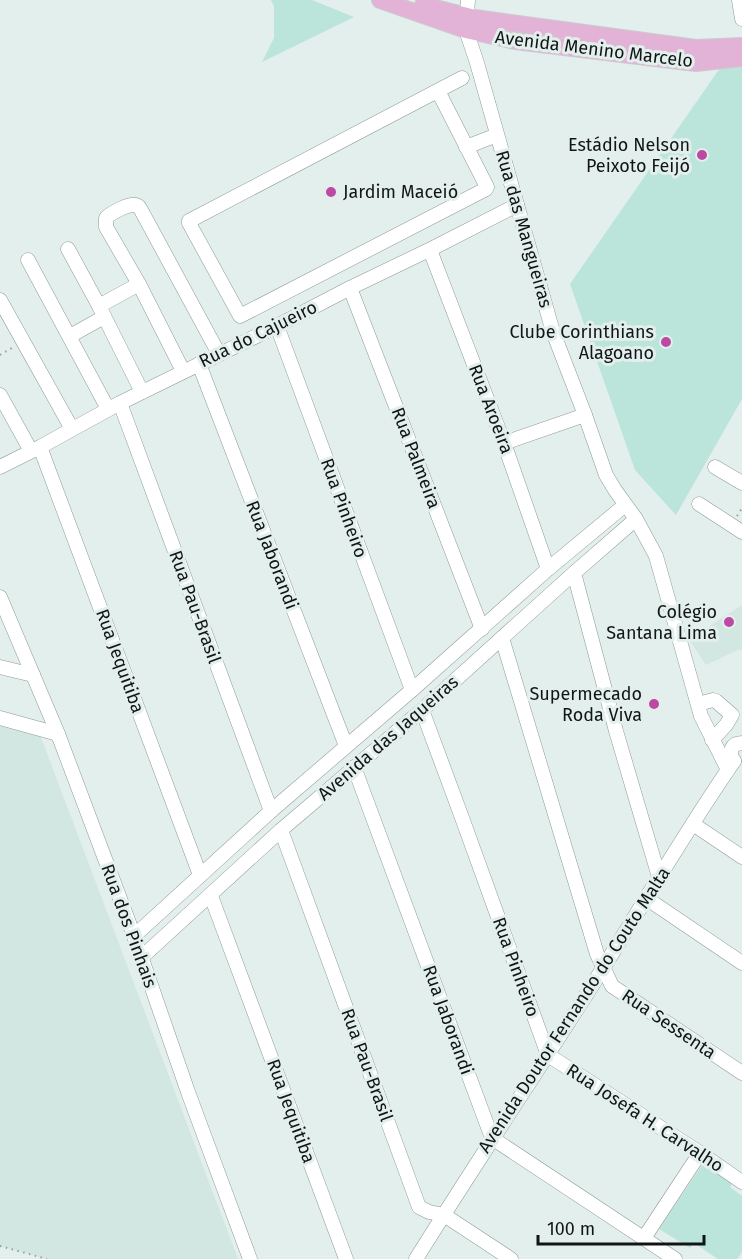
<svg xmlns="http://www.w3.org/2000/svg" width="742" height="1259" font-family="'Fira Sans',sans-serif">
<rect width="100%" height="100%" fill="#e3efec"/>
<g fill="#d2e7e1">
<path d="M 742,605 L 742,651 L 740,649 L 706,665 L 689,639 Z"/>
<path d="M 0,721 L 39,732 L 238,1259 L 47,1259 L 0,1246 Z"/>
</g>
<g fill="#bbe4da">
<path d="M 271,0 L 312,0 L 354,17 L 262,62 L 274,38 L 274,6 Z"/>
<path d="M 742,66 L 742,399 L 676,515 L 635,470 L 570,284 L 720,68 Z"/>
<path d="M 705,1161 L 735,1179 L 730,1187 L 742,1196 L 742,1252 L 737,1259 L 718,1259 L 694,1243 L 690,1248 L 659,1229 Z"/>
</g>
<g fill="none" stroke-linecap="round" stroke-linejoin="round">
<g stroke="#8f9a98" stroke-width="15">
<g id="minor">
<path d="M 468,0 L 466,30 L 477,63 L 553,332 L 585,415 L 606,475 L 615,490 L 636,519 L 656,556 L 701,716 L 728,770"/>
<path d="M 739,0 L 742,19"/>
<path d="M 438,91 L 487,187 L 486,189 L 240,316 L 189,223 L 189,221 L 462,78"/>
<path d="M 466,147 L 497,135"/>
<path d="M 68,249 L 99,306 L 142,392"/>
<path d="M 430,250 L 504,443 L 548,569"/>
<path d="M 28,260 L 108,409"/>
<path d="M 350,288 L 482,629"/>
<path d="M 0,300 L 72,429"/>
<path d="M 99,306 L 139,284"/>
<path d="M 277,326 L 412,690"/>
<path d="M 70,336 L 104,317"/>
<path d="M 199,364 L 346,746"/>
<path d="M 183,371 L 139,284 L 106,227 L 106,218 C 111,213 132,201 138,206 C 140,207 140,209 141,210 L 219,354"/>
<path d="M 0,395 L 31,451"/>
<path d="M 120,403 L 271,811"/>
<path d="M 504,443 L 585,415"/>
<path d="M 40,447 L 200,875"/>
<path d="M 0,467 L 40,447 L 120,403 L 277,326 L 350,288 L 433,248 L 517,205"/>
<path d="M 715,467 L 742,483"/>
<path d="M 699,504 L 742,532"/>
<path d="M 574,573 L 616,731 L 659,877"/>
<path d="M 0,597 L 58,734 L 134,936 L 188,1092 L 250,1259"/>
<path d="M 502,638 L 597,954 L 612,986 L 742,1073"/>
<path d="M 0,667 L 33,675"/>
<path d="M 698,704 L 713,700 L 716,701 L 732,715 L 726,725 L 712,740"/>
<path d="M 422,710 L 461,815 L 548,1055 L 700,1153 L 742,1182"/>
<path d="M 0,718 L 58,734"/>
<path d="M 734,761 C 728,753 731,743 742,743"/>
<path d="M 354,767 L 492,1138 L 675,1259"/>
<path d="M 693,824 L 742,857"/>
<path d="M 281,830 L 419,1207 L 429,1212 L 444,1215 L 511,1259"/>
<path d="M 211,896 L 346,1259"/>
<path d="M 646,898 L 742,963"/>
<path d="M 134,936 L 271,811 L 412,690 L 548,569 L 625,505"/>
<path d="M 142,957 L 281,830 L 422,710 L 574,573 L 636,519"/>
<path d="M 644,1238 L 700,1153"/>
<path d="M 416,1259 C 472,1169 531,1081 588,992 C 637,915 682,836 734,761"/>
</g>
</g>
<g stroke="#cbcccc" stroke-width="18">
<g id="major">
<path d="M 380,0 L 466,30 L 515,41 L 696,63 L 742,58"/>
<path d="M 423,5 L 475,18 L 696,48 L 742,46"/>
</g>
</g>
<g stroke="#969f9d" stroke-width="2" stroke-dasharray="1.5 4.5" stroke-linecap="butt">
<path d="M 0,355 L 12,348"/>
<path d="M 737,516 L 742,508"/>
<path d="M 0,1246 L 47,1259"/>
</g>
<use href="#minor" stroke="#fff" stroke-width="14"/>
<use href="#major" stroke="#e3b3d7" stroke-width="16"/>
</g>
<g fill="#bc4aa4" stroke="#e3efec" stroke-width="2">
<circle cx="702" cy="155" r="6"/>
<circle cx="331" cy="192" r="6"/>
<circle cx="666" cy="342" r="6"/>
<circle cx="729" cy="622" r="6"/>
<circle cx="654" cy="704" r="6"/>
</g>
<g text-anchor="middle" stroke-width="6" stroke-linejoin="round" paint-order="stroke">
<g font-size="18" fill="#111615" stroke="#e3efec">
<text transform="translate(594 49) rotate(7)" y="6">Avenida Menino Marcelo</text>
<text transform="translate(524 229) rotate(74)" y="6">Rua das Mangueiras</text>
<text transform="translate(258 334) rotate(-26)" y="6">Rua do Cajueiro</text>
<text transform="translate(491 409) rotate(69)" y="6">Rua Aroeira</text>
<text transform="translate(416 458) rotate(69)" y="6">Rua Palmeira</text>
<text transform="translate(344 508) rotate(70)" y="6">Rua Pinheiro</text>
<text transform="translate(272 555) rotate(69)" y="6">Rua Jaborandi</text>
<text transform="translate(195 607) rotate(70)" y="6">Rua Pau-Brasil</text>
<text transform="translate(120 661) rotate(70)" y="6">Rua Jequitiba</text>
<text transform="translate(388 738) rotate(-41)" y="6">Avenida das Jaqueiras</text>
<text transform="translate(129 926) rotate(70)" y="6">Rua dos Pinhais</text>
<text transform="translate(516 967) rotate(70)" y="6">Rua Pinheiro</text>
<text transform="translate(574 1010) rotate(-57)" y="6">Avenida Doutor Fernando do Couto Malta</text>
<text transform="translate(448 1020) rotate(70)" y="6">Rua Jaborandi</text>
<text transform="translate(669 1024) rotate(34)" y="6">Rua Sessenta</text>
<text transform="translate(367 1065) rotate(70)" y="6">Rua Pau-Brasil</text>
<text transform="translate(291 1111) rotate(70)" y="6">Rua Jequitiba</text>
<text transform="translate(645 1118) rotate(33)" y="6">Rua Josefa H. Carvalho</text>
</g>
<g font-size="18" fill="#111615" stroke="#e3efec" text-anchor="end">
<text x="690" y="151">Estádio Nelson<tspan x="690" dy="21">Peixoto Feijó</tspan></text>
<text x="343" y="198" text-anchor="start">Jardim Maceió</text>
<text x="654" y="338">Clube Corinthians<tspan x="654" dy="21">Alagoano</tspan></text>
<text x="717" y="618">Colégio<tspan x="717" dy="21">Santana Lima</tspan></text>
<text x="642" y="700">Supermecado<tspan x="642" dy="21">Roda Viva</tspan></text>
</g>
</g>
<path d="M538 1235v9h166v-9" fill="none" stroke="#111615" stroke-width="3"/>
<text x="547" y="1235" font-size="18" fill="#111615" stroke="#e3efec" stroke-width="4.5" paint-order="stroke">100 m</text>
</svg>
